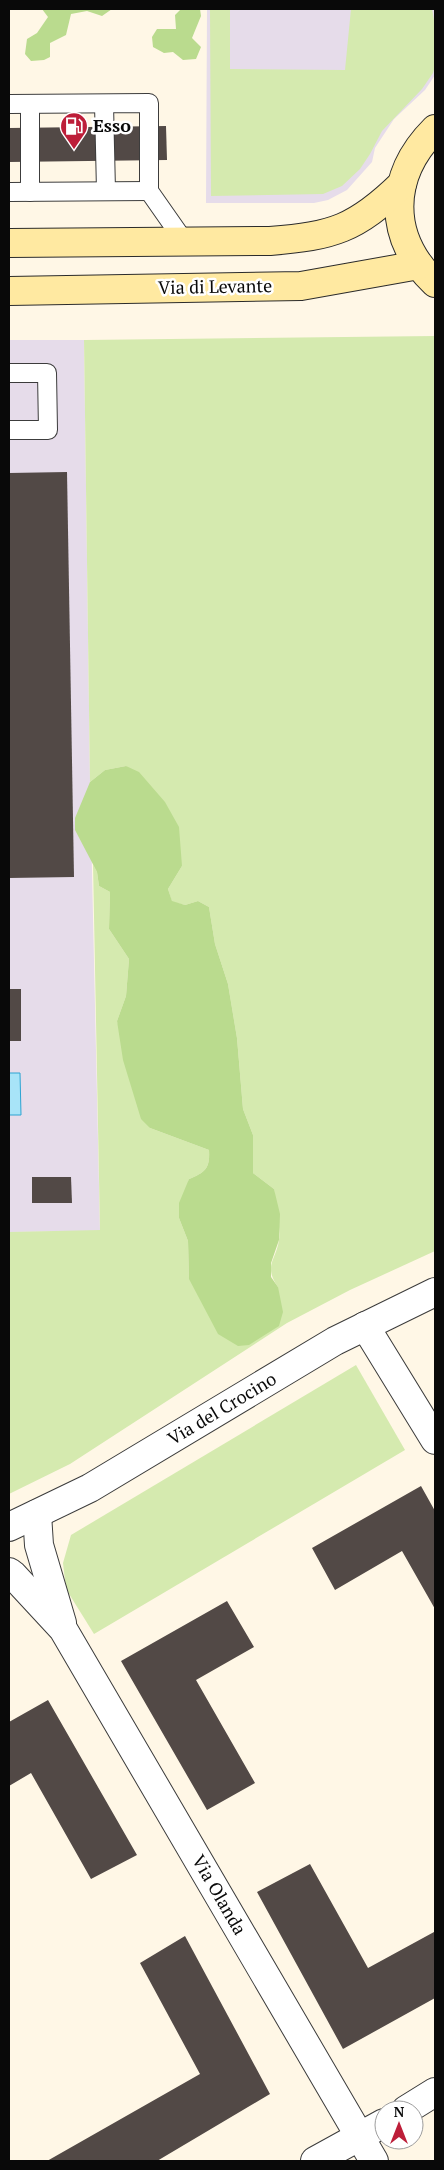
<svg xmlns="http://www.w3.org/2000/svg" width="444" height="2170" font-family="'PT Serif',serif">
<rect width="100%" height="100%" fill="#fff7e6"/>
<g fill="#e6dcea">
<path d="M 207,9 L 435,9 L 435,75 L 425,90 L 394,119 L 375,148 L 372,162 L 347,190 L 328,200 L 314,203 L 206,203 Z"/>
<path d="M 9,340 L 84,340 L 90,781 L 100,1231 L 9,1232 Z"/>
</g>
<g fill="#d5eaaf">
<path d="M 210,9 L 230,9 L 230,69 L 345,70 L 351,9 L 432,9 L 435,26 L 435,66 L 433,73 L 422,89 L 382,131 L 370,154 L 360,169 L 342,186 L 323,194 L 211,196 Z"/>
<path d="M 435,336 L 435,1251 L 350,1290 L 287,1323 L 70,1464 L 9,1494 L 9,1232 L 100,1230 L 93,864 L 97,872 L 99,886 L 110,892 L 109,929 L 129,959 L 126,996 L 117,1021 L 150,1128 L 209,1150 C 210,1168 206,1172 189,1179 L 179,1218 L 188,1241 L 189,1279 L 278,1287 C 263,1265 276,1261 279,1240 C 281,1227 275,1203 274,1189 L 253,1173 L 253,1135 L 243,1109 L 237,1038 L 228,984 L 215,944 L 209,907 L 198,901 L 185,905 L 172,902 L 168,889 L 182,866 L 126,766 L 105,770 L 90,782 L 84,340 Z"/>
<path d="M 356,1365 L 405,1450 L 94,1634 L 66,1589 L 63,1563 L 71,1535 Z"/>
</g>
<g fill="#badb8e">
<path d="M 42,9 L 112,9 L 102,16 L 87,11 L 71,14 L 66,35 L 50,43 L 50,57 L 44,60 L 31,61 L 25,54 L 27,39 L 37,33 L 48,17 Z"/>
<path d="M 181,9 L 200,9 L 201,16 L 192,38 L 201,47 L 196,59 L 183,60 L 173,52 L 164,53 L 153,47 L 152,37 L 157,29 L 176,29 L 175,15 Z"/>
<path d="M 126,766 L 139,772 L 165,802 L 179,827 L 182,866 L 168,889 L 172,901 L 185,905 L 198,901 L 209,907 L 215,944 L 228,984 L 237,1038 L 243,1109 L 253,1135 L 253,1173 L 274,1189 L 280,1214 L 279,1240 L 271,1263 L 271,1277 L 278,1287 L 283,1312 L 279,1326 L 249,1345 L 238,1346 L 218,1334 L 189,1279 L 188,1241 L 179,1218 L 179,1203 L 189,1179 C 206,1172 210,1168 209,1150 L 150,1128 L 141,1119 L 123,1060 L 117,1021 L 126,996 L 129,959 L 109,929 L 110,892 L 99,886 L 97,872 L 75,830 L 75,818 L 90,782 L 105,770 Z"/>
</g>
<path fill="#a8e4f8" stroke="#2da4d2" d="M 9,1073 L 20,1073 L 21,1115 L 9,1115 Z"/>
<g fill="#524946">
<path d="M 166,126 L 167,160 L 9,162 L 9,128 Z"/>
<path d="M 67,472 L 74,877 L 9,878 L 9,473 Z"/>
<rect x="10" y="989" width="11" height="52"/>
<path d="M 32,1177 L 71,1177 L 72,1203 L 32,1203 Z"/>
<path d="M 421,1486 L 435,1511 L 435,1609 L 402,1551 L 335,1590 L 312,1548 Z"/>
<path d="M 227,1601 L 254,1647 L 196,1680 L 255,1783 L 207,1810 L 121,1661 Z"/>
<path d="M 48,1700 L 137,1855 L 91,1879 L 31,1773 L 9,1786 L 9,1722 Z"/>
<path d="M 310,1864 L 368,1968 L 434,1932 L 435,1935 L 435,1998 L 343,2049 L 257,1892 Z"/>
<path d="M 185,1936 L 270,2094 L 157,2161 L 47,2161 L 200,2074 L 140,1963 Z"/>
</g>
<g fill="none" stroke-linecap="round" stroke-linejoin="round">
<g stroke="#3c3c3c" stroke-width="20">
<g id="lane">
<path d="M 9,104 L 149,103 L 149,191 L 184,241"/>
<path d="M 30,104 L 30,192"/>
<path d="M 104,104 L 106,191"/>
<path d="M 9,192 L 149,191"/>
<path d="M 9,373 L 47,373 L 48,430 L 9,430"/>
</g>
</g>
<g stroke="#3c3c3c" stroke-width="30">
<g id="street">
<path d="M 365,1326 L 435,1440"/>
<path d="M 37,1514 L 39,1545 L 62,1623"/>
<path d="M 9,1527 L 90,1488 L 335,1341 L 435,1292"/>
<path d="M 9,1572 L 13,1575 L 63,1629 L 374,2161"/>
<path d="M 406,2110 L 435,2092"/>
<path d="M 315,2161 L 384,2123"/>
</g>
</g>
<g stroke="#2b2b2b" stroke-width="30">
<g id="secondary">
<path d="M 435,129 C 388,176 387,237 435,283"/>
<path d="M 9,243 L 270,241 C 333,236 356,229 402,184"/>
<path d="M 9,291 L 301,286 L 419,265"/>
</g>
</g>
<use href="#lane" stroke="#fff" stroke-width="18"/>
<use href="#street" stroke="#fff" stroke-width="28"/>
<use href="#secondary" stroke="#ffe9a1" stroke-width="28"/>
</g>
<defs>
<g id="fuel-pin" transform="scale(1.4375)"><path d="M0 17L-7.5 6A9.5 9.5 0 1 1 7.5 6Z" fill="#bd1e39" stroke="#fff"/><path d="M-5.5-6h7V0h2V4h1.3V-2.5L3-4.5l.8-.8L6-3V5H2.5V1h-1V6h-7ZM-4.2-4.7v3.2H.2V-4.7Z" fill="#fff"/></g>
</defs>
<g fill-rule="evenodd">
<use href="#fuel-pin" x="74" y="126"/>
</g>
<g text-anchor="middle" stroke-width="5" stroke-linejoin="round" paint-order="stroke">
<g font-size="18" font-weight="bold" fill="#090909" stroke="#fff" text-anchor="start">
<text x="93" y="132">Esso</text>
</g>
<g font-size="18" fill="#090909" stroke="#fff">
<text transform="translate(215 287) rotate(-1)" y="6">Via di Levante</text>
<text transform="translate(222 1409) rotate(-31)" y="6">Via del Crocino</text>
<text transform="translate(219 1895) rotate(60)" y="6">Via Olanda</text>
</g>
</g>
<rect width="444" height="2170" fill="none" stroke="#090909" stroke-width="20"/>
<g transform="translate(399 2125)"><circle r="24" fill="#ffffff" stroke="#9d9d9d"/>
<path d="M0-4L9 19L0 12L-9 19Z" fill="#bd1e39"/>
<text y="-8" font-size="14" font-weight="bold" text-anchor="middle" fill="#090909">N</text>
</g>
</svg>
